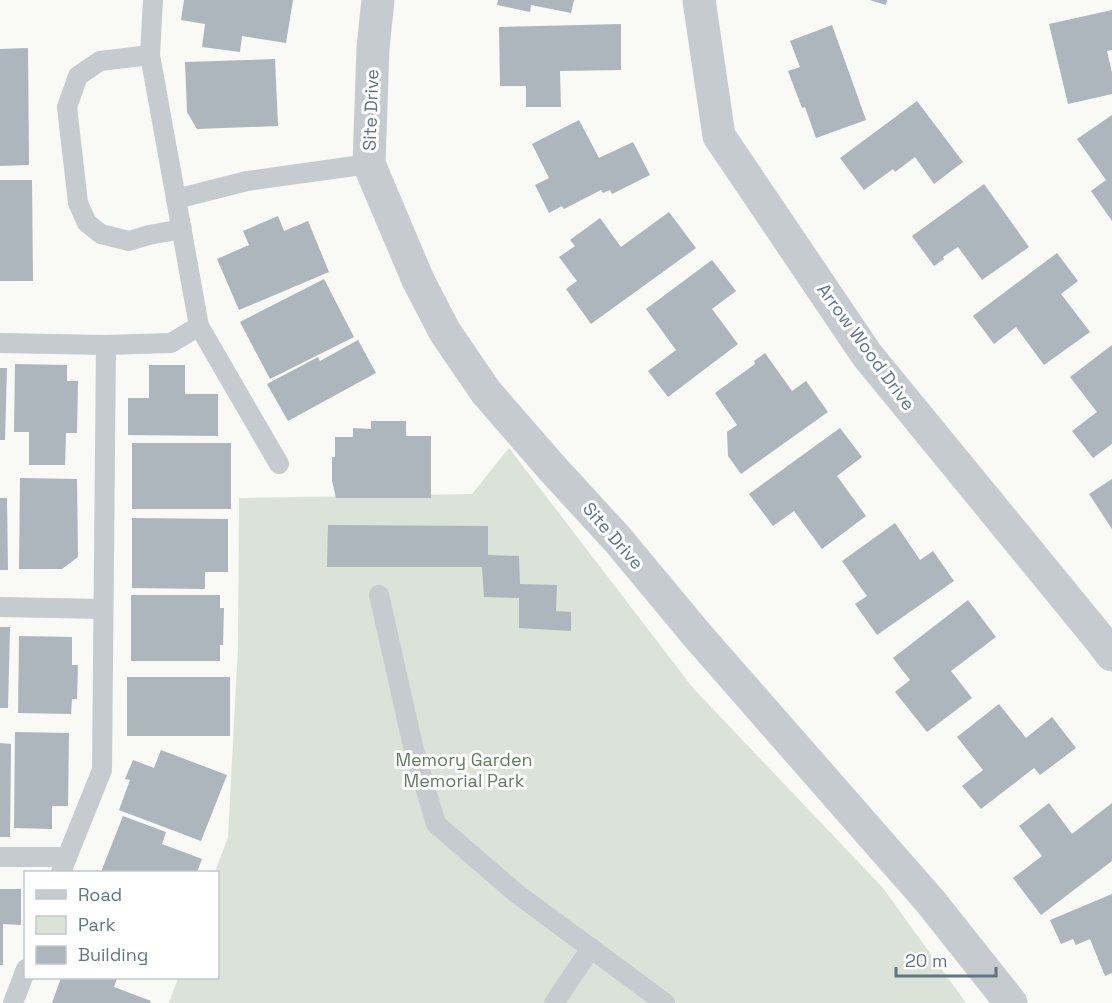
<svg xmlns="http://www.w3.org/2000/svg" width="1112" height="1003" font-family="'Space Grotesk',sans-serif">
<rect width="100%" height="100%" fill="#f9f9f6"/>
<path fill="#dbe2d7" d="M 509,448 L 693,688 L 883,888 L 966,1003 L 169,1003 L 178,978 L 218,978 L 218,872 L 215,872 L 228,837 L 238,647 L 239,498 L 472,494 Z"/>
<g fill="#acb6bc">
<path d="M 184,0 L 293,0 L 286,43 L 242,36 L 240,52 L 202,47 L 205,24 L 181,20 Z"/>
<path d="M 498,0 L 574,0 L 571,13 L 531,5 L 530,12 L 497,5 Z"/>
<path d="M 870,0 L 887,0 L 886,5 Z"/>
<path d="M 1112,10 L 1112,50 L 1107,51 L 1112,73 L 1112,94 L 1068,104 L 1049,24 Z"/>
<path d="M 621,24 L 621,70 L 560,71 L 561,107 L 526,107 L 526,86 L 500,86 L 499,27 Z"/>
<path d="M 832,25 L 866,120 L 816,138 L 805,107 L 802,108 L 788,71 L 800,67 L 790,41 Z"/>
<path d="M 28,48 L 29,165 L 0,166 L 0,49 Z"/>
<path d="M 275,59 L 278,126 L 197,129 L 187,112 L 185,62 Z"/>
<path d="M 917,101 L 963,162 L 934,184 L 915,157 L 895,172 L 893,169 L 864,190 L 840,158 Z"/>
<path d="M 1112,115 L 1112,221 L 1091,191 L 1106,180 L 1077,139 Z"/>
<path d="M 579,120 L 599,158 L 633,142 L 650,175 L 612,194 L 610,190 L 603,193 L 601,190 L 564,209 L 562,206 L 549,213 L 535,185 L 549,178 L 532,144 Z"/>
<path d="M 0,180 L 32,180 L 33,281 L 0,281 Z"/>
<path d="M 984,184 L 1029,247 L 982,280 L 958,247 L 943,257 L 944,259 L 934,266 L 912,236 Z"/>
<path d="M 669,212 L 696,248 L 591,324 L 566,289 L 577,281 L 559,257 L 575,246 L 570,240 L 600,218 L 621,247 Z"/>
<path d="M 278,216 L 284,231 L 308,221 L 329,272 L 239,310 L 217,259 L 249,245 L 243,231 Z"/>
<path d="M 1057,253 L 1078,281 L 1061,294 L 1090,332 L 1044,365 L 1016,327 L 994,344 L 973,316 Z"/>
<path d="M 712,260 L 736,291 L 712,309 L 738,344 L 668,397 L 648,371 L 676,350 L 646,309 Z"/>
<path d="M 324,279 L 354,337 L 270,379 L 240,322 Z"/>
<path d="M 358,340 L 376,373 L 288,421 L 267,384 L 318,357 L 320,361 Z"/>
<path d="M 1112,345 L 1112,444 L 1093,458 L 1072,431 L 1097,412 L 1070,377 Z"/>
<path d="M 765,353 L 792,391 L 806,381 L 828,412 L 741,474 L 728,456 L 727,432 L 737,425 L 715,393 L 755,364 L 754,361 Z"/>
<path d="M 15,364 L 67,365 L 67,381 L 78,381 L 77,433 L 66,433 L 65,465 L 29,465 L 29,432 L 14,432 Z"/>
<path d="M 149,365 L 185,365 L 185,394 L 218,394 L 218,436 L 128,435 L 128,398 L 149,398 Z"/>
<path d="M 0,368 L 7,368 L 5,440 L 0,440 Z"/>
<path d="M 371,421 L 406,421 L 406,436 L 431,436 L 431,498 L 336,498 L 332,481 L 332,457 L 335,457 L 335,437 L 353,437 L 353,428 L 371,429 Z"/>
<path d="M 840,428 L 862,457 L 837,476 L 866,516 L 822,549 L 794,511 L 773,526 L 749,494 Z"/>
<rect x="132" y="443" width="99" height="66"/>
<path d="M 20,478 L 77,479 L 78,557 L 62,569 L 19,569 Z"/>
<path d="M 1112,479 L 1112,529 L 1089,494 Z"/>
<path d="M 0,498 L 7,498 L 8,570 L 0,570 Z"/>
<path d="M 132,518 L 228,519 L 228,572 L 205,572 L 205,589 L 132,588 Z"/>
<path d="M 895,523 L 920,560 L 933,551 L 954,581 L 877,635 L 855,604 L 867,596 L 842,561 Z"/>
<path d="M 328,525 L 488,526 L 488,555 L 519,556 L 520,584 L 557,585 L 556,611 L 571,612 L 571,631 L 519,628 L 519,598 L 484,597 L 482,567 L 327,567 Z"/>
<path d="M 131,595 L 220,595 L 220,608 L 224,608 L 223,645 L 220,645 L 220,661 L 131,661 Z"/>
<path d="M 968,600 L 996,637 L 951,671 L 972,698 L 927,732 L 895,692 L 910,680 L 893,658 Z"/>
<path d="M 0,627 L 10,627 L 8,708 L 0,708 Z"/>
<path d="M 19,636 L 72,637 L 72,665 L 78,665 L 77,699 L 72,699 L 71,714 L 18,713 Z"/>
<rect x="127" y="677" width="103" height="59"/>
<path d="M 999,704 L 1026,738 L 1052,717 L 1076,748 L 1040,775 L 1034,768 L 981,809 L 962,786 L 983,770 L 957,737 Z"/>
<path d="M 15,732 L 69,733 L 68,806 L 52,806 L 52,829 L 14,828 Z"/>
<path d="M 0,743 L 11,744 L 10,837 L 0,837 Z"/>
<path d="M 161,750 L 227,775 L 201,841 L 119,810 L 130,780 L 125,779 L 133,760 L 154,768 Z"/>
<path d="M 1049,803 L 1072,834 L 1112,803 L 1112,861 L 1041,915 L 1013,878 L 1042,856 L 1019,826 Z"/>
<path d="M 123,816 L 166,832 L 162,844 L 202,859 L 197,872 L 101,872 Z"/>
<path d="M 0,889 L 21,889 L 21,925 L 3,924 L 3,965 L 0,965 Z"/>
<path d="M 1112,894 L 1112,973 L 1105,976 L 1090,939 L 1076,945 L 1073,939 L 1061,944 L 1050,920 Z"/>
<path d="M 61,978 L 117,978 L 114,987 L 151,1001 L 150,1003 L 52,1003 Z"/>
</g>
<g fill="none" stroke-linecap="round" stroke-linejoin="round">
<g stroke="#c6cbcf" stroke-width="20">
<path d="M 153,0 L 150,55 L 199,326 L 279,464"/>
<path d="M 150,55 L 100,61 L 78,76 L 67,107 L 78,203 L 87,223 L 101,234 L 129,241 L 149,235 L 182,229"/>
<path d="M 176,199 L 247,181 L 369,164"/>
<path d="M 0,343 L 106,345 L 171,343 L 199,326"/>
<path d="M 379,595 L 413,746 L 436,824 L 516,893 L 665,1003"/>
<path d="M 0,607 L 103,609"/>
<path d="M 0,857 L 67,857"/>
<path d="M 61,872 L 102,770 L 106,345"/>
<path d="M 13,1003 L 26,969"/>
<path d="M 554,1003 L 591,948"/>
</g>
<g stroke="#c6cbcf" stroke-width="33">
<path d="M 378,0 L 373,48 L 369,164 L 418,280 L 445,332 L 486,392 L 552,468 L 618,540 L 697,635 L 930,901 L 1011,1003"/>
<path d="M 699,0 L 719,136 L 867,355 L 1098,637 L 1112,655"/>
</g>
</g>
<g text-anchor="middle" stroke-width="6" stroke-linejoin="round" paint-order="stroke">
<g font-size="18" fill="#617684" stroke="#fff">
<text transform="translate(371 110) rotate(-88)" y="6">Site Drive</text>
<text transform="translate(866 347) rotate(54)" y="6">Arrow Wood Drive</text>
<text transform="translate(613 536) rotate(49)" y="6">Site Drive</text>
</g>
<g font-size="18" fill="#667b61" stroke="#fff">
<text x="464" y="766">Memory Garden<tspan x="464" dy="21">Memorial Park</tspan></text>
</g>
</g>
<rect x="24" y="871" width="195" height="108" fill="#ffffff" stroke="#c0c8ce" stroke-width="1.5"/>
<rect x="36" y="890" width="30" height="9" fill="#c6cbcf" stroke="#c0c8ce" stroke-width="1.5"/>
<text x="78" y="901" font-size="18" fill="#617684">Road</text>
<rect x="36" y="916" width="30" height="18" fill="#dbe2d7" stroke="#c0c8ce" stroke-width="1.5"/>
<text x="78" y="931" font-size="18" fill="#617684">Park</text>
<rect x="36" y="946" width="30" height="18" fill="#acb6bc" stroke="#c0c8ce" stroke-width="1.5"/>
<text x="78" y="961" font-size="18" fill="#617684">Building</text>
<path d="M896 967v9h100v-9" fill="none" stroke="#617684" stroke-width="3"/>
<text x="905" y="967" font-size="18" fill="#617684" stroke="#ffffff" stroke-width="4.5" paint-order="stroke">20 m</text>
</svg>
